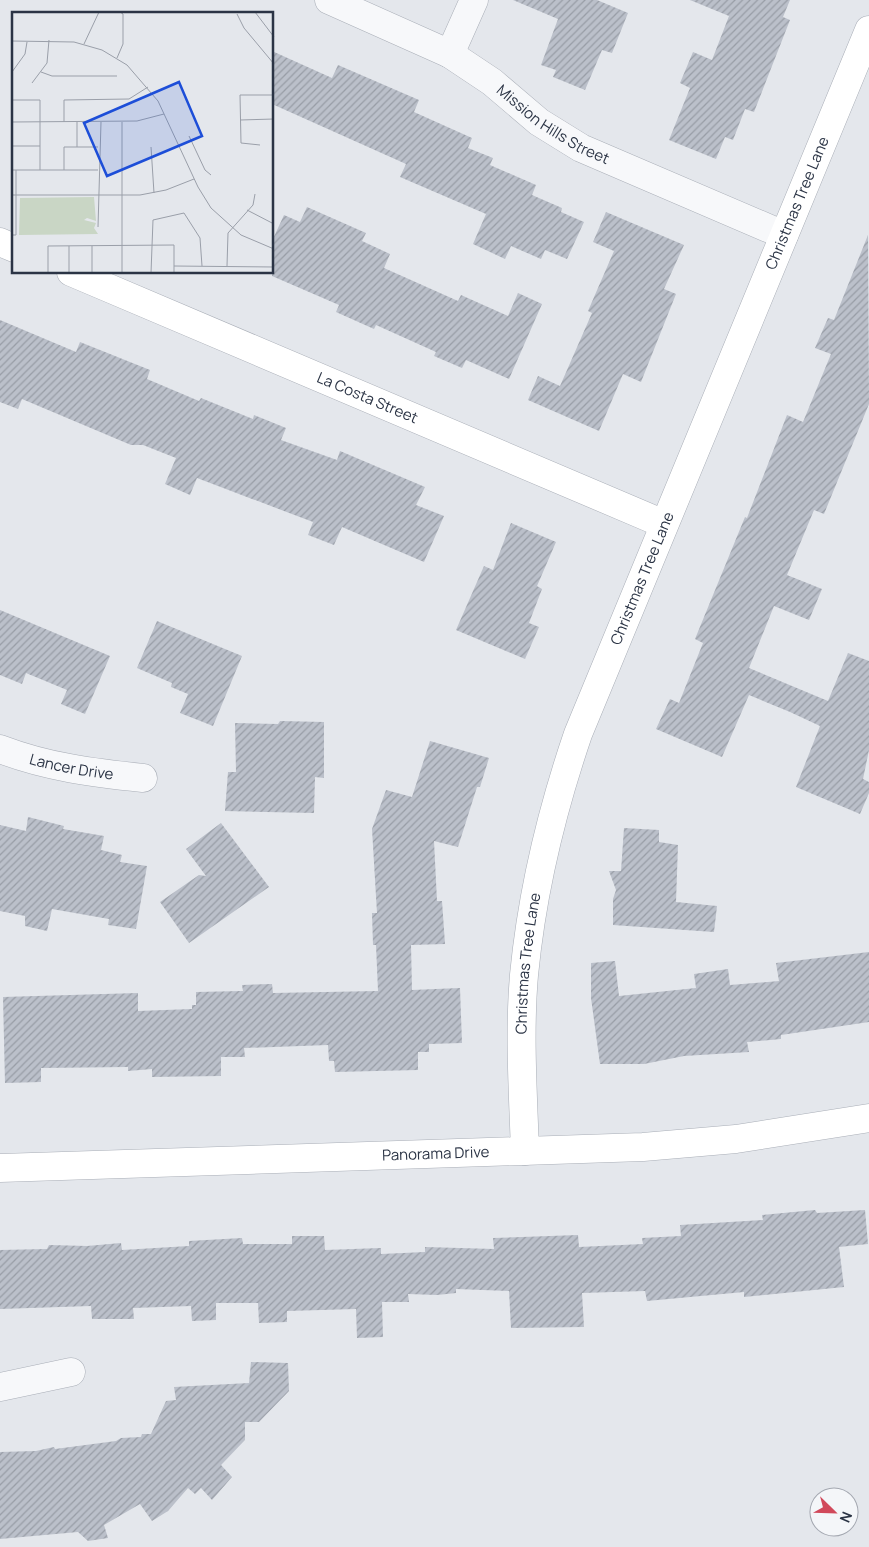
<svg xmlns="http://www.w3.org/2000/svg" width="869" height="1547" font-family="Manrope,sans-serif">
<defs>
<pattern id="building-hatch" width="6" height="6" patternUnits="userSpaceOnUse" patternTransform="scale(1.25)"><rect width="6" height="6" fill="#bbc0ca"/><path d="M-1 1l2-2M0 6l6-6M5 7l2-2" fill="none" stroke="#989da6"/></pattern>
</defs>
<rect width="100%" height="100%" fill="#e4e7ec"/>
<g fill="url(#building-hatch)">
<path d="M 513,0 L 597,0 L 628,13 L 612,53 L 602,50 L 585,90 L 553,77 L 556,70 L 541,65 L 558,19 Z"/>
<path d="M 690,0 L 790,0 L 783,17 L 790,20 L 754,112 L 745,109 L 733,140 L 725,137 L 716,159 L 669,140 L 690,88 L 680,83 L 693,52 L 712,60 L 729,16 Z"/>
<path d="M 272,51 L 332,78 L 338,65 L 419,100 L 414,112 L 472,138 L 468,148 L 493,158 L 490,165 L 536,185 L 532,195 L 562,208 L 561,212 L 584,222 L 567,259 L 545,250 L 541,259 L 511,246 L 505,259 L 473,244 L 486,214 L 400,177 L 406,164 L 272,104 Z"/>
<path d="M 307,207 L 366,233 L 362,241 L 390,254 L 384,268 L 458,301 L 461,295 L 508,316 L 518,293 L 542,304 L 509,379 L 466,360 L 462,368 L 434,356 L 436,352 L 376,325 L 374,329 L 336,312 L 339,305 L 272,276 L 272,241 L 284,215 L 300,222 Z"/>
<path d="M 606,212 L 684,245 L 664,289 L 676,294 L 641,382 L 623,374 L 599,431 L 528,400 L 538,376 L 560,386 L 592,313 L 588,311 L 614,251 L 593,242 Z"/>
<path d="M 868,235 L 869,404 L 824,514 L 814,510 L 787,575 L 822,589 L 809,620 L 774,606 L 749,668 L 828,701 L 848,653 L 869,661 L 869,750 L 863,779 L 869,782 L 869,793 L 860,814 L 796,787 L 820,726 L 790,712 L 749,695 L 722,757 L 656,729 L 670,699 L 679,703 L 703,643 L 695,639 L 745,517 L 747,518 L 787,415 L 803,422 L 831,354 L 815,348 L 828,318 L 834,320 Z"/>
<path d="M 0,320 L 76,352 L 80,342 L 150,370 L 147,379 L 199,401 L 201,398 L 253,419 L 254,415 L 286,428 L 281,440 L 337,460 L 340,451 L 425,487 L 416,505 L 444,516 L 424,562 L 342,527 L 334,545 L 308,535 L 313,522 L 197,478 L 190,495 L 165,484 L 176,458 L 143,445 L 131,445 L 22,399 L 18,409 L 0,402 Z"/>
<path d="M 511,523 L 556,542 L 537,586 L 542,589 L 529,623 L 539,627 L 525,659 L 456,630 L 484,566 L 493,570 Z"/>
<path d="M 0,610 L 110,656 L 85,714 L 61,704 L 67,690 L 26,673 L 22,684 L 0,675 Z"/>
<path d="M 157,621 L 242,656 L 213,726 L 180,713 L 188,694 L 171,687 L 172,683 L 137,668 Z"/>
<path d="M 280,721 L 324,722 L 324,778 L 315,777 L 314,813 L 225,811 L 228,772 L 236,772 L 235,723 L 278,724 Z"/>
<path d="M 430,741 L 489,758 L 480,787 L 477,787 L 458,847 L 434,841 L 437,901 L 442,901 L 445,944 L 411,945 L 412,990 L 460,988 L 462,1043 L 429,1044 L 429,1052 L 418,1052 L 418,1070 L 335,1072 L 334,1061 L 329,1061 L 328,1045 L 244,1048 L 245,1057 L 221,1057 L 221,1076 L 152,1077 L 152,1069 L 128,1071 L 128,1067 L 41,1068 L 41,1082 L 5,1083 L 3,997 L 138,993 L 138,1011 L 192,1009 L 192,1005 L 196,1005 L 196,992 L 243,991 L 242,985 L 272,984 L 273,993 L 378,991 L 376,945 L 373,945 L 372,913 L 377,913 L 372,829 L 386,790 L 412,797 Z"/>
<path d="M 28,817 L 64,826 L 63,829 L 104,836 L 101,850 L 122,855 L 120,862 L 147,866 L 136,929 L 108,925 L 109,919 L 52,909 L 47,931 L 25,926 L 25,916 L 0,911 L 0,825 L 26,831 Z"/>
<path d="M 221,823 L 269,887 L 189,943 L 160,902 L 199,875 L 206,876 L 186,849 Z"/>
<path d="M 624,828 L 659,830 L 659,842 L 678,845 L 676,902 L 717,906 L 714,932 L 613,925 L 613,899 L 616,890 L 609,871 L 621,871 Z"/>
<path d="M 869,952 L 869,1022 L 781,1035 L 781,1039 L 747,1042 L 749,1052 L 684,1056 L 644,1064 L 600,1064 L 591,998 L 591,963 L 615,961 L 619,996 L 696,988 L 694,974 L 728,969 L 730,985 L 779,981 L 776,963 Z"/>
<path d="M 815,1210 L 817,1213 L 865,1210 L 868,1244 L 839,1247 L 844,1287 L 744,1297 L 744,1292 L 647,1301 L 645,1291 L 582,1293 L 584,1327 L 511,1328 L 509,1291 L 456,1289 L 456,1293 L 437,1295 L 408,1294 L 409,1302 L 382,1302 L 383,1337 L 357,1338 L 356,1309 L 287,1311 L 287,1322 L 259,1323 L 258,1303 L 216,1303 L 216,1320 L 192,1321 L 191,1306 L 133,1308 L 134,1319 L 92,1319 L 91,1306 L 0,1309 L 0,1250 L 47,1249 L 49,1245 L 87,1246 L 121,1243 L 122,1250 L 189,1246 L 189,1241 L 242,1238 L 243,1244 L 292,1244 L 292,1236 L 324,1236 L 325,1250 L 381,1248 L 381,1254 L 425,1252 L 425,1247 L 494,1249 L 493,1238 L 578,1235 L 579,1247 L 643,1244 L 642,1238 L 681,1236 L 680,1225 L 763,1220 L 762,1215 Z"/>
<path d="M 251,1362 L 288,1363 L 289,1391 L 259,1422 L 245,1422 L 245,1440 L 221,1465 L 232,1477 L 212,1500 L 201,1488 L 195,1494 L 188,1488 L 168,1511 L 152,1521 L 140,1504 L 104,1525 L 108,1538 L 88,1541 L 78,1532 L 0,1539 L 0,1452 L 36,1451 L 54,1447 L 55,1449 L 116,1441 L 121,1438 L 141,1437 L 142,1434 L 151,1434 L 166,1401 L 176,1400 L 174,1387 L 249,1383 Z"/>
</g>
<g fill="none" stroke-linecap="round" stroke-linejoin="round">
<g stroke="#a9aeb7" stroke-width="29">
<g id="street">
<path id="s1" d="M 329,0 L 450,54 L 492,82 L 539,122 L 581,148 L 784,235"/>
<path d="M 450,54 L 474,0"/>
<path id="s2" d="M 0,749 C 47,767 94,773 143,778"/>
<path d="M 0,1387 L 71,1372"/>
</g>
</g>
<g stroke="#a9aeb7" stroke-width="29">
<g id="secondary">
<path d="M 0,242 L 14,248"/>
<path id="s3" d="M 71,272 L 664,524"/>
<path id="s4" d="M 525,1151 C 523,1093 519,1033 524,975 C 532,892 551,813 578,734 L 869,30"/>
<path id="s5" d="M 0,1168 L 643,1147 L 736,1139 L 869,1118"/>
</g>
</g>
<use href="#street" stroke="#f7f8fa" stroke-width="28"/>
<use href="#secondary" stroke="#fff" stroke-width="28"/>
</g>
<g text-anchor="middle" stroke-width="5" stroke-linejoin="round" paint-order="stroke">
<g font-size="15" fill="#2b3445" stroke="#f4f6f9">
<text dy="5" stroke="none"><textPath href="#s1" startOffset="258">Mission Hills Street</textPath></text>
<text dy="5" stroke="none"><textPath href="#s4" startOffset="998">Christmas Tree Lane</textPath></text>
<text dy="5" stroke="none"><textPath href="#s3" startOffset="322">La Costa Street</textPath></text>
<text dy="5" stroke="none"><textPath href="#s4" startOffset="592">Christmas Tree Lane</textPath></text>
<text dy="5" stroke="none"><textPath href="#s2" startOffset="74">Lancer Drive</textPath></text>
<text dy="5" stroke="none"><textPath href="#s4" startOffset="188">Christmas Tree Lane</textPath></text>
<text dy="5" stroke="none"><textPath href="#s5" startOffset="436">Panorama Drive</textPath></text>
</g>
</g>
<g transform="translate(12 12)">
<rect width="261" height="261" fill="#e4e7ec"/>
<path d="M 82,185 L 84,209 L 75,206 L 72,208 L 84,211 L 82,216 L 86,222 L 7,223 L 8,186 Z" fill="#c9d6c5"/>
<path fill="none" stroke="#9a9fa9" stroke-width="1" d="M 243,0 L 262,25M 225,2 L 232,16 L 262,52M 0,29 L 62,30 L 90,38 L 115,53 L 146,89 L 186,175 L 199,196 L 229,223 L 262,237M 72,32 L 87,0M 105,46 L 111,32 L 111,2 L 108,0M 0,60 L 13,42 L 15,30M 29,60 L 40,64 L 105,64M 20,71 L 35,51 L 37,28M 0,88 L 28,88 L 28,158M 228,108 L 262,107M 0,110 L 125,109 L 152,102M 52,110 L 52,88 L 117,87 L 136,75M 65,110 L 65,135M 110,110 L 110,261M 177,124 L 193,158 L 199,163M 248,133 L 229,131 L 228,83 L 262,83M 0,134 L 28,134M 139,135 L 142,181M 0,158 L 86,158M 52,158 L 52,135 L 86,135M 0,183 L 128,183 L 154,178 L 182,167M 235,198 L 262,212M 86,215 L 89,110M 0,223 L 4,223 L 4,158M 57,234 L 57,261M 80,234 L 80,261M 162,254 L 262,255M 215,254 L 216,221 L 241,193 L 243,182M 36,261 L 36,234 L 162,233 L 162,261M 139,261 L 141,208 L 172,201 L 188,226 L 190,254"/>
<path fill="#1d4ed8" fill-opacity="0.15" stroke="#1d4ed8" stroke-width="2.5" d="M 167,70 L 190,124 L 95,164 L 72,111 Z"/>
<rect width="261" height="261" fill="none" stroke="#2b3445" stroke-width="2.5"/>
</g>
<g transform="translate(834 1512) rotate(113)"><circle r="24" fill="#f4f6f9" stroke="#a4a8b1"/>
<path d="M0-4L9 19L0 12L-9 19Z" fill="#d1495b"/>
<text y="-8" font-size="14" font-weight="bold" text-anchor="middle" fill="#2b3445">N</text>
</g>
</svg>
